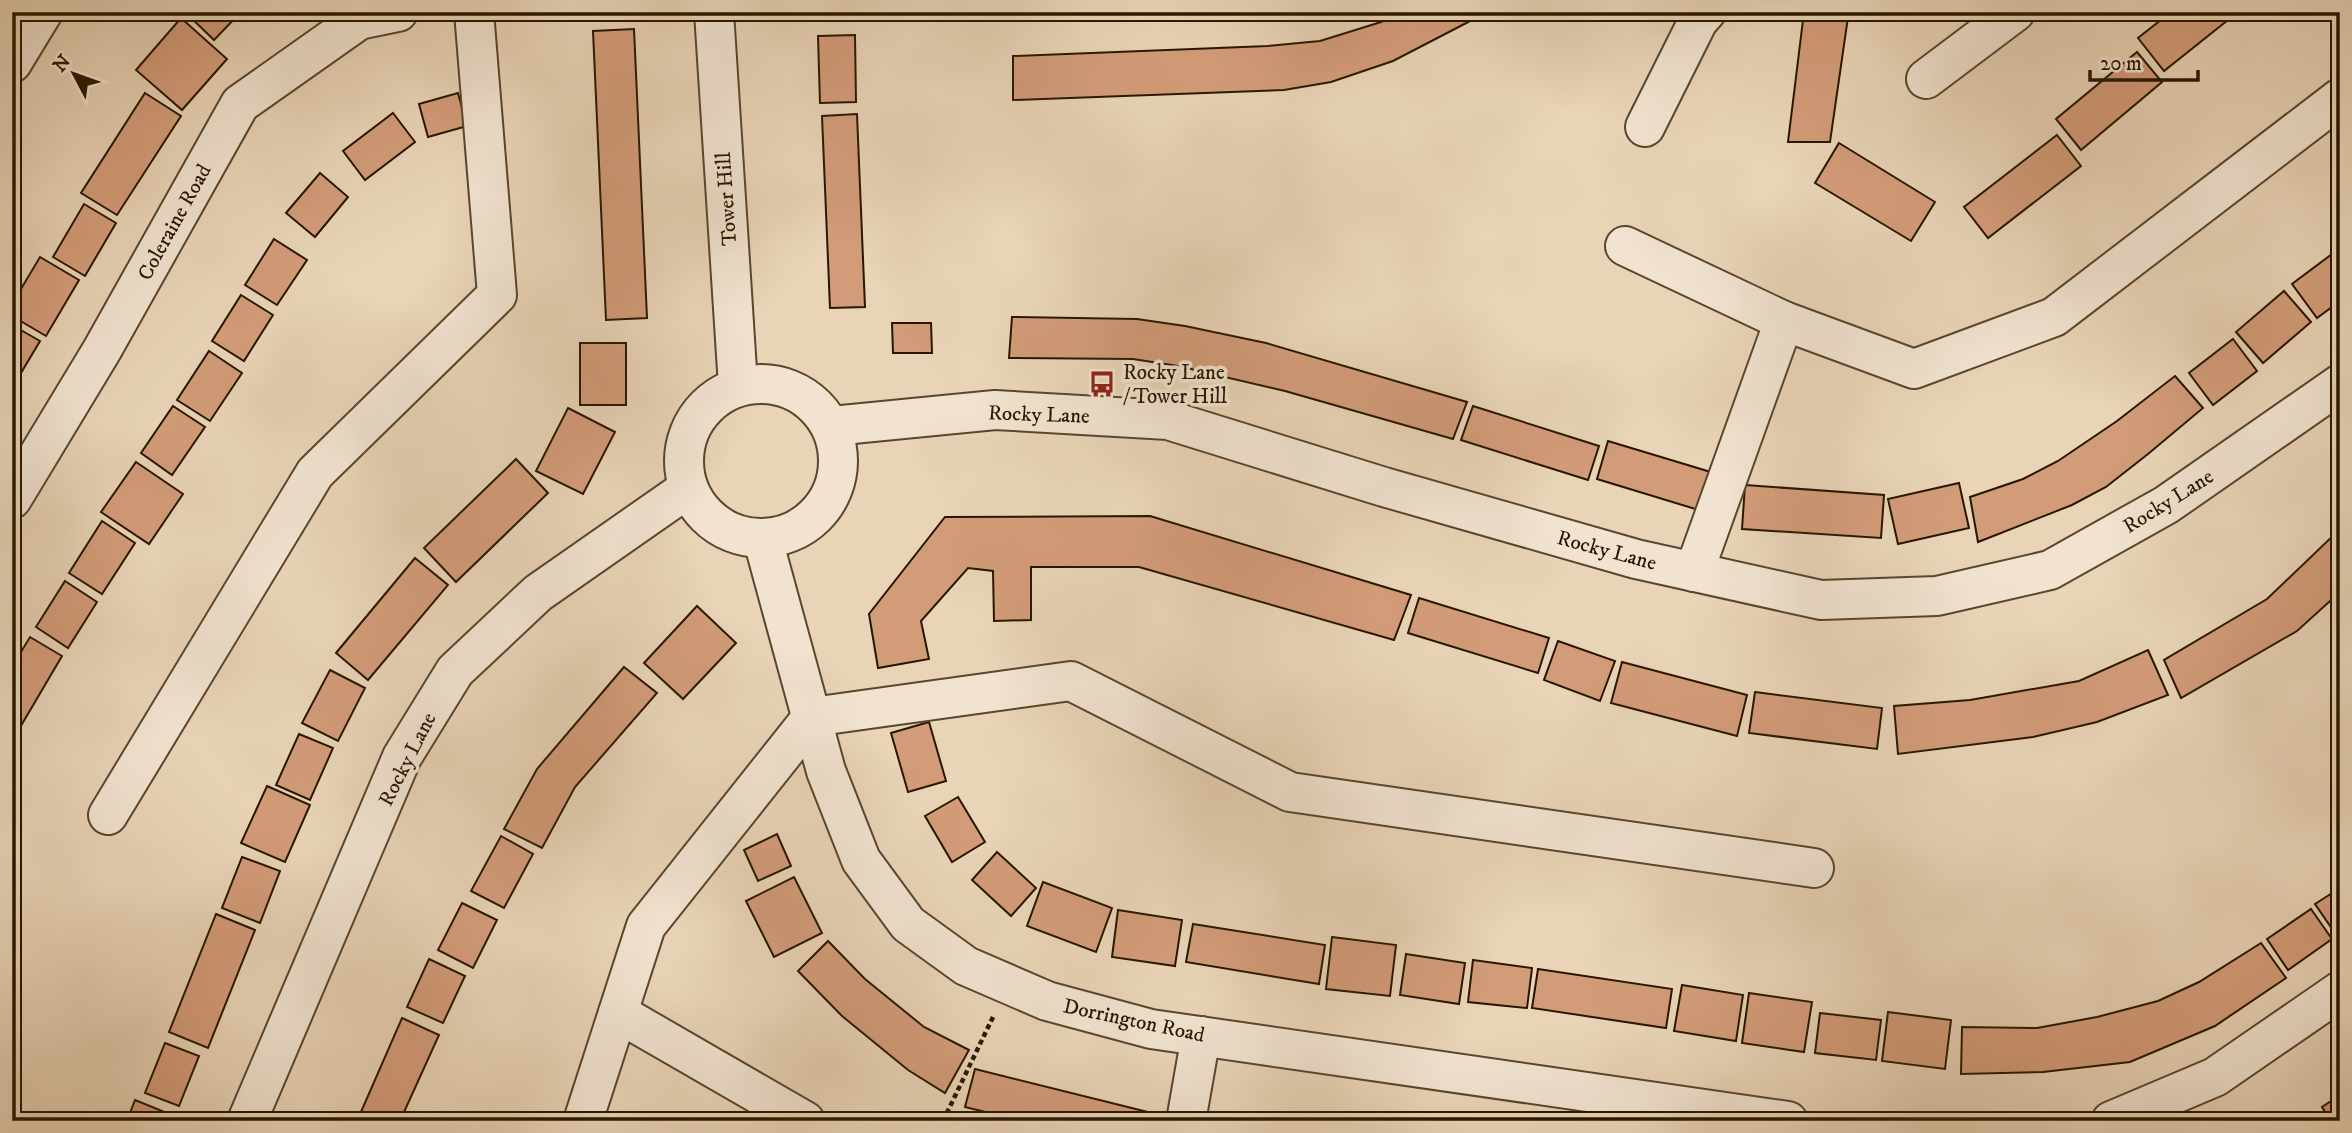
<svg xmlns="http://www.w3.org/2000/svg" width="2352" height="1133" font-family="'IM FELL DW Pica',serif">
<rect width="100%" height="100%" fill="#e9d4b7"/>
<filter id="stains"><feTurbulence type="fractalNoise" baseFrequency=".00286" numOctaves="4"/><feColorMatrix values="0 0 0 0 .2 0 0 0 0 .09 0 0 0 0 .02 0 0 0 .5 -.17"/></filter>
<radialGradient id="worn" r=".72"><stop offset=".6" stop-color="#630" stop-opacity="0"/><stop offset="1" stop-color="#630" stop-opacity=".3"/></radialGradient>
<g fill="#d39c79" stroke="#271700" stroke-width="2">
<path d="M 185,12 L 241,12 L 214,40 Z"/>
<path d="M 1402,12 L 1473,12 L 1476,18 L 1393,61 L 1331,82 L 1284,90 L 1013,100 L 1013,56 L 1268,46 L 1320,41 L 1381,22 Z"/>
<path d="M 1804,12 L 1855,12 L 1848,17 L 1830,142 L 1788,142 Z"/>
<path d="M 2171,12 L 2238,12 L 2164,71 L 2138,38 Z"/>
<path d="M 181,18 L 227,59 L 182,110 L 136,70 Z"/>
<path d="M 634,29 L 647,318 L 606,320 L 593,31 Z"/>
<path d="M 855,35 L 856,102 L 820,103 L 818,36 Z"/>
<path d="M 2137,52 L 2162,82 L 2081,150 L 2056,119 Z"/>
<path d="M 145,93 L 181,116 L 117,215 L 81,193 Z"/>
<path d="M 458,93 L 467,126 L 428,137 L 419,104 Z"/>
<path d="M 393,113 L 415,142 L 365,180 L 343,151 Z"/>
<path d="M 857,114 L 865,307 L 830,308 L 822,116 Z"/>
<path d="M 2057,135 L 2081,166 L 1988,238 L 1964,207 Z"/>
<path d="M 1839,143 L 1935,202 L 1911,241 L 1815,183 Z"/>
<path d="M 320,173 L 348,197 L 315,237 L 286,213 Z"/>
<path d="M 84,204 L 116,223 L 85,276 L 53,257 Z"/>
<path d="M 274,239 L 307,260 L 277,305 L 245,285 Z"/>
<path d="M 2340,248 L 2340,301 L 2317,318 L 2292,284 Z"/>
<path d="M 40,257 L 79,280 L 46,336 L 12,316 L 12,304 Z"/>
<path d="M 2284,291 L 2311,322 L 2263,363 L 2236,332 Z"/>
<path d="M 241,295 L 273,315 L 244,361 L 212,341 Z"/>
<path d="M 1012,317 L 1137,319 L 1185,326 L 1266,343 L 1467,402 L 1453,439 L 1285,391 L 1178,366 L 1133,359 L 1009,358 Z"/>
<path d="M 892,323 L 931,323 L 932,353 L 893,353 Z"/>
<path d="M 12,325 L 40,341 L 12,388 Z"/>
<path d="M 2233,339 L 2257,371 L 2213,405 L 2189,373 Z"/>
<rect x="580" y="343" width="46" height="62"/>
<path d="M 209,351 L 242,373 L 210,421 L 177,400 Z"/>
<path d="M 2175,376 L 2203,408 L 2148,454 L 2106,487 L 2072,505 L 1978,542 L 1970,497 L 2023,479 L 2058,461 L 2117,421 Z"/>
<path d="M 173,406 L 205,427 L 172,475 L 141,453 Z"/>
<path d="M 1473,406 L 1599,446 L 1588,480 L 1461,440 Z"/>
<path d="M 568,408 L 615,432 L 583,494 L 536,471 Z"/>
<path d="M 1608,441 L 1714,473 L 1702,511 L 1597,479 Z"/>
<path d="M 516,459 L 548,493 L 456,582 L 424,548 Z"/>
<path d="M 136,462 L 183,494 L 149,544 L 101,512 Z"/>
<path d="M 1959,483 L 1969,528 L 1898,544 L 1888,499 Z"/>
<path d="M 1745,485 L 1884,495 L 1881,538 L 1742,529 Z"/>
<path d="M 1150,516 L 1411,595 L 1394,640 L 1139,567 L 1031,567 L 1031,620 L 994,621 L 993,571 L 968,568 L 921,621 L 929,659 L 878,668 L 869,614 L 945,517 Z"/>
<path d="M 102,521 L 135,543 L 102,594 L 69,573 Z"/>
<path d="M 2340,529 L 2340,592 L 2297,631 L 2181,698 L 2164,660 L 2267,599 Z"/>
<path d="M 415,558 L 448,585 L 368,680 L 336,653 Z"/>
<path d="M 65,581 L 97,602 L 68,648 L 36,627 Z"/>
<path d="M 1419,598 L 1549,638 L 1538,673 L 1408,633 Z"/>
<path d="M 697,606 L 736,643 L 683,699 L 644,663 Z"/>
<path d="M 30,637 L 62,656 L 12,741 L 12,667 Z"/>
<path d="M 1558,641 L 1615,661 L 1600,701 L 1544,680 Z"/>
<path d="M 2148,650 L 2168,695 L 2097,722 L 2033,737 L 1898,754 L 1894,706 L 1970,700 L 2079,681 Z"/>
<path d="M 1622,662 L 1747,695 L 1737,736 L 1611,703 Z"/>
<path d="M 624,667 L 657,693 L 575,787 L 542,848 L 504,829 L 537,769 Z"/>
<path d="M 330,670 L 365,688 L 338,741 L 302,723 Z"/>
<path d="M 1755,692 L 1882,708 L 1877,749 L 1749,733 Z"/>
<path d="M 929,722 L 946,781 L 908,792 L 891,733 Z"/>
<path d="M 299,734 L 333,748 L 310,800 L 276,785 Z"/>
<path d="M 267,786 L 310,805 L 285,862 L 241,843 Z"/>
<path d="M 958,797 L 985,842 L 952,862 L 925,816 Z"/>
<path d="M 777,834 L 791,866 L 758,881 L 744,850 Z"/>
<path d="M 501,836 L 533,854 L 504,908 L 471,891 Z"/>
<path d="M 997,852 L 1036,888 L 1011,916 L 972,880 Z"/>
<path d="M 242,857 L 280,871 L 260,923 L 222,908 Z"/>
<path d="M 794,877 L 822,933 L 774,957 L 746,901 Z"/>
<path d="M 1043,882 L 1112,908 L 1096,952 L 1027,926 Z"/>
<path d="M 2340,888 L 2340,934 L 2337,936 L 2315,904 Z"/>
<path d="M 462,903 L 497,920 L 473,968 L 438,950 Z"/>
<path d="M 2311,909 L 2332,939 L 2288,970 L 2267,939 Z"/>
<path d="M 1118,910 L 1182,920 L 1175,966 L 1112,957 Z"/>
<path d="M 216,914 L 255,930 L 208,1048 L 169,1032 Z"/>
<path d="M 1193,924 L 1325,945 L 1319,984 L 1186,962 Z"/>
<path d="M 1332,937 L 1396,945 L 1390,996 L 1326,989 Z"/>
<path d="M 828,941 L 865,979 L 924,1027 L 969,1050 L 945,1093 L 908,1070 L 842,1016 L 798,971 Z"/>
<path d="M 2261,943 L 2286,978 L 2215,1026 L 2130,1062 L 2043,1072 L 1961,1074 L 1962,1027 L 2037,1028 L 2097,1017 L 2158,1001 L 2199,982 Z"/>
<path d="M 1406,954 L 1465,963 L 1459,1004 L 1400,995 Z"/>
<path d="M 429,959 L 465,976 L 443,1023 L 407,1007 Z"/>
<path d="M 1473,960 L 1532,968 L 1527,1008 L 1468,1002 Z"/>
<path d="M 1538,969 L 1672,989 L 1666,1028 L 1532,1008 Z"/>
<path d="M 1682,985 L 1743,995 L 1736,1041 L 1674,1031 Z"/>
<path d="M 1749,993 L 1812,1002 L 1804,1052 L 1742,1043 Z"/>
<path d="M 1888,1012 L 1951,1020 L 1945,1069 L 1882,1061 Z"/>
<path d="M 1820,1013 L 1881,1020 L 1876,1060 L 1815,1053 Z"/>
<path d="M 402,1018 L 439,1035 L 400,1121 L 357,1121 Z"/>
<path d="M 165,1043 L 199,1056 L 179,1106 L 145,1093 Z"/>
<path d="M 975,1069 L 1172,1118 L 1171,1121 L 1022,1121 L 965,1107 Z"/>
<path d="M 2340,1095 L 2340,1121 L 2331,1121 L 2322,1107 Z"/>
<path d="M 135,1100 L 172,1115 L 170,1121 L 127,1121 Z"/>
</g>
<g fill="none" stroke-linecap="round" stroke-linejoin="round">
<g stroke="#58462e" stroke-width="42">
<g id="minor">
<path d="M 714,12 L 738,386"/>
<path d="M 12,63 L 43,12"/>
<path d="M 1926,79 L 2015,12"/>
<path d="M 1645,127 L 1698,21 L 1706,12"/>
<path d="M 1625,246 L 1784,321 L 1914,369 L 2054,317 L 2340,98"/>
<circle cx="761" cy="461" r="77"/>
<path d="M 832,426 L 995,410 L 1168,420 L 1384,487 L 1636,559 L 1821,600 L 1937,596 L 2050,570 L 2166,505 L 2340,384"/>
<path d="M 12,499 L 102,350 L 240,104 L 359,20 L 398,12"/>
<path d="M 763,540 L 826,771 L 861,860 L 908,924 L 966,966 L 1047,1001 L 1151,1029 L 1788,1121"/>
<path d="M 1694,572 L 1784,321"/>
<path d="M 108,815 L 315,473 L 497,295 L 474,12"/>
<path d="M 618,1013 L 805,1121"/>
<path d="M 247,1121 L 402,757 L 455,671 L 538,593 L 687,489"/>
<path d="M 583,1121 L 646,926 L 812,717 L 1071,681 L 1290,792 L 1814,868"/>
<path d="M 1186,1121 L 1201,1036"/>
<path d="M 2111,1121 L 2215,1077 L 2340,991"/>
</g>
</g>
<path stroke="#271700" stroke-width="4.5" stroke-dasharray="5 3.5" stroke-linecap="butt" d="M 943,1121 L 993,1017"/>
<use href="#minor" stroke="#f1e3d0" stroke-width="38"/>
</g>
<defs>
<g id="bus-bare" transform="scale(2.1)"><path d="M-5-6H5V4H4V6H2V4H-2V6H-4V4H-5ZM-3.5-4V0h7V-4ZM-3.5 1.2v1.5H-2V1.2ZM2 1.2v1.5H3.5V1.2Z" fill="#8f2418" stroke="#f1e3d0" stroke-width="2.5" paint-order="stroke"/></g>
</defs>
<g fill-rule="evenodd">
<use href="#bus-bare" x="1102" y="384"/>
</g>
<g text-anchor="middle" stroke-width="7" stroke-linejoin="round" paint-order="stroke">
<g font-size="21" fill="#271700" stroke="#f1e3d0">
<text transform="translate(726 199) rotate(-94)" y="7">Tower Hill</text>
<text transform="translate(174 222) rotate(-61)" y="7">Coleraine Road</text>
<text transform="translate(1039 414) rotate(2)" y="7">Rocky Lane</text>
<text transform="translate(2168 501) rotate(-32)" y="7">Rocky Lane</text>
<text transform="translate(1607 550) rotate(15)" y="7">Rocky Lane</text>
<text transform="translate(407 759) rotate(-63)" y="7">Rocky Lane</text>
<text transform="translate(1134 1020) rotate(12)" y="7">Dorrington Road</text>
</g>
<g font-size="21" fill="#271700" stroke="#f1e3d0" text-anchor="start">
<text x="1123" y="379">Rocky Lane<tspan x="1123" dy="24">/ Tower Hill</tspan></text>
</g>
</g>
<rect width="2352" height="1133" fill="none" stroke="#e9d4b7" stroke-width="42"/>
<rect x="14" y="14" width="2324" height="1105" fill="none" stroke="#271700" stroke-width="3.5"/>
<rect x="21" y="21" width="2310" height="1091" fill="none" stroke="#271700" stroke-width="2"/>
<g transform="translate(74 74) rotate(311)" stroke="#f1e3d0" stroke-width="5" paint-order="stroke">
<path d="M0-5L12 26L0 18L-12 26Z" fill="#271700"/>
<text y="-10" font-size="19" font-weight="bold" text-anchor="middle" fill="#271700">N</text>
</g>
<path d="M2090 70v10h108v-10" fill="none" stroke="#271700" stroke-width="3.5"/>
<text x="2100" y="70" font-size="21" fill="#271700" stroke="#f1e3d0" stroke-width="5" paint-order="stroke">20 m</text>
<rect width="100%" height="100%" filter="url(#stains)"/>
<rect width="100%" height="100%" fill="url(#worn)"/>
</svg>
